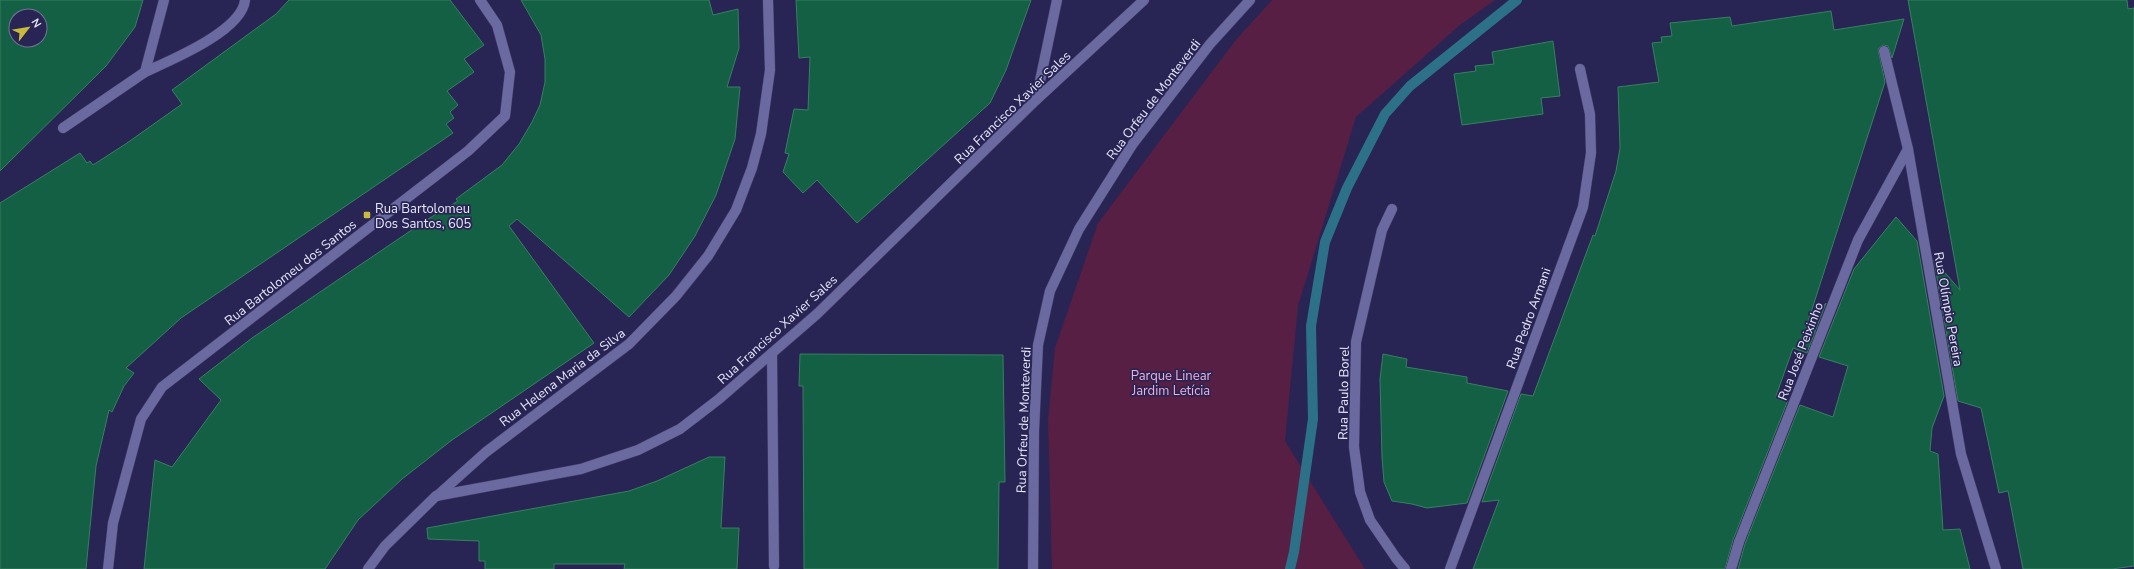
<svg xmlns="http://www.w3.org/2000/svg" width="2134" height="569" font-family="'Nunito Sans',sans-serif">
<rect width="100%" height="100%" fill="#282454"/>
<path fill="#571f44" d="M 1272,0 L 1495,0 L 1460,25 L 1356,117 L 1298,306 L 1285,441 L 1365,569 L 1052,569 L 1048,420 L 1055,348 L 1098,223 L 1235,41 Z"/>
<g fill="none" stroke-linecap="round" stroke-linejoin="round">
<path stroke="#2c7188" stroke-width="10" d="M 1290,569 L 1294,552 L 1313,419 L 1311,326 L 1325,242 L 1347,188 L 1385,114 L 1410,86 L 1517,0"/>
</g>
<g fill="#146044" stroke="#397f62" fill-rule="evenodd">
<path d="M 0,0 L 143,0 L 135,27 L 106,66 L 0,171 ZM 16,16 L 40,16 L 40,40 L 16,40 Z"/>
<path d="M 289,0 L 450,0 L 484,45 L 464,59 L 474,72 L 447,91 L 458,105 L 450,112 L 454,118 L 446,124 L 453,133 L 181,318 L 126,368 L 134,373 L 124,386 L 112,412 L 109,410 L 96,466 L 86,569 L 0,569 L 0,203 L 80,153 L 87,163 L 90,161 L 93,165 L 127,143 L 182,104 L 172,90 L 276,14 Z"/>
<path d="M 521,0 L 709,0 L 713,15 L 738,9 L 739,48 L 727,87 L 740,87 L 735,139 L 716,195 L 695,236 L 669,275 L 629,317 L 517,219 L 509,226 L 594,343 L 452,440 L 402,479 L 358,520 L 325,569 L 144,569 L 155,460 L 172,467 L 221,400 L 199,379 L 252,338 L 428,219 L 458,201 L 456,199 L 502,165 L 519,144 L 532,122 L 540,105 L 545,82 L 545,59 L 541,35 Z"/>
<path d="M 796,0 L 1031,0 L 1006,70 L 990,103 L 857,223 L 817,180 L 803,193 L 783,172 L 789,154 L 785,153 L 794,109 L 808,110 L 810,57 L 799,58 Z"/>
<path d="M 1908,0 L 2127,0 L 2128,9 L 2134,8 L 2134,566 L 2112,569 L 2023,569 L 2008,491 L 1999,493 L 1981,408 L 1958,401 L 1934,260 L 1960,290 Z"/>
<path d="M 1831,11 L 1834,30 L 1904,19 L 1892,58 L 1888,46 L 1883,45 L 1878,49 L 1885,82 L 1806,328 L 1826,303 L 1807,353 L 1793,348 L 1776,396 L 1788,400 L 1733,540 L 1725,569 L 1473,569 L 1499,500 L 1482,502 L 1521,394 L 1533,396 L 1593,235 L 1595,236 L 1616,171 L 1620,148 L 1618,87 L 1659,82 L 1652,43 L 1662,42 L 1661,37 L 1672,36 L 1670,23 L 1730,17 L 1732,26 Z"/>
<path d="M 1553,41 L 1560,96 L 1541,98 L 1543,114 L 1462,125 L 1454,74 L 1476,71 L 1475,66 L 1494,64 L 1492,52 Z"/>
<path d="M 1896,217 L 1917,241 L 1944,396 L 1932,428 L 1930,451 L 1938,454 L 1943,530 L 1960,529 L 1970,569 L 1738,569 L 1745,544 L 1800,405 L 1833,417 L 1848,366 L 1819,357 L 1854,269 Z"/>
<path d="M 800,354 L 1003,355 L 1005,482 L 999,482 L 998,569 L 804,569 L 803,386 L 799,386 Z"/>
<path d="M 1383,354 L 1407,359 L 1406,367 L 1467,377 L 1467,383 L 1508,391 L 1467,503 L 1427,508 L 1412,504 L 1392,501 L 1384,482 L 1382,457 L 1380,379 Z"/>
<path d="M 709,457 L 725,457 L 721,528 L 739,528 L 737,569 L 624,569 L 625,564 L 554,564 L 554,569 L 485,569 L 485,561 L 479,561 L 479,541 L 428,539 L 427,528 L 629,491 L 657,481 Z"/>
</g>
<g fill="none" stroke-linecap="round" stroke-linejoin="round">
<g stroke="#453e67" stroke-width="11">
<g id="minor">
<path d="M 1884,51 L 1908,149 L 1961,454 L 1996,569"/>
<path d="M 145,72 C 171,60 242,31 245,0"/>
<path d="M 1036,100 L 1057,0"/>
<path d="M 63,128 L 145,72 L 164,0"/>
<path d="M 1392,209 L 1382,230 L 1356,342 L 1354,447 L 1360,492 L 1370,520 L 1396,558 L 1405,569"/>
<path d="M 772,353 L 774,566"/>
<path d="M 437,496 L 486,452 L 629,344 L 676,296 L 708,256 L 736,210 L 752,168 L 761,134 L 770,70 L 768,0"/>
<path d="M 108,569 L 113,523 L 141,419 L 162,387 L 468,151 L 505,116 L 510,72 L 497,25 L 480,0"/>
<path d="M 368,569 L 385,546 L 436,496 L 581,469 L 638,450 L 680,429 L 719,399 L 817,314 L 1036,100 L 1144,0"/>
<path d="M 1033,569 L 1034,431 L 1038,345 L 1050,291 L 1079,229 L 1132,145 L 1210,44 L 1250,0"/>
<path d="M 1450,569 L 1583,207 L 1591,153 L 1590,114 L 1580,69"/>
<path d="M 1731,569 L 1739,542 L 1858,240 L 1908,149"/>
</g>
</g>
<use href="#minor" stroke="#6a69a0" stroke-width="10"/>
</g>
<rect fill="#c8bb3b" stroke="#282454" stroke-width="1.5" x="363" y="211" width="8" height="8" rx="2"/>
<g text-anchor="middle" stroke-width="3.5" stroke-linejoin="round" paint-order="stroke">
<g font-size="13" fill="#e6e7fa" stroke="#282454">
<text transform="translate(1153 99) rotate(-53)" y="5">Rua Orfeu de Monteverdi</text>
<text transform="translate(1012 107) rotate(-44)" y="5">Rua Francisco Xavier Sales</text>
<text transform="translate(290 272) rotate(-38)" y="5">Rua Bartolomeu dos Santos</text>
<text transform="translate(1949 309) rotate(80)" y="5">Rua Olímpio Pereira</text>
<text transform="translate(1528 318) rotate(-70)" y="5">Rua Pedro Armani</text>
<text transform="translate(777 329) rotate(-42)" y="5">Rua Francisco Xavier Sales</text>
<text transform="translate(1800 351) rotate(-69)" y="5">Rua José Peixinho</text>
<text transform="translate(562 377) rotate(-37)" y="5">Rua Helena Maria da Silva</text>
<text transform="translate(1343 393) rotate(-89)" y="5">Rua Paulo Borel</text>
<text transform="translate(1023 420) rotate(-88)" y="5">Rua Orfeu de Monteverdi</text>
</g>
<g font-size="13" fill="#e6e7fa" stroke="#282454" text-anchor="start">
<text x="375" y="213">Rua Bartolomeu<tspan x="375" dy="15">Dos Santos, 605</tspan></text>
</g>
<g font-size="13" fill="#f3aed6" stroke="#282454">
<text x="1171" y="380">Parque Linear<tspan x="1171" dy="15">Jardim Letícia</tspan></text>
</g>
</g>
<g transform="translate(28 28) rotate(59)"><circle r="19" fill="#282454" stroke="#747296"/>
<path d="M0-3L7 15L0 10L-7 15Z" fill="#c8bb3b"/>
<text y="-6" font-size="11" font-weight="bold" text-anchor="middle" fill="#e6e7fa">N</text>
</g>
</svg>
